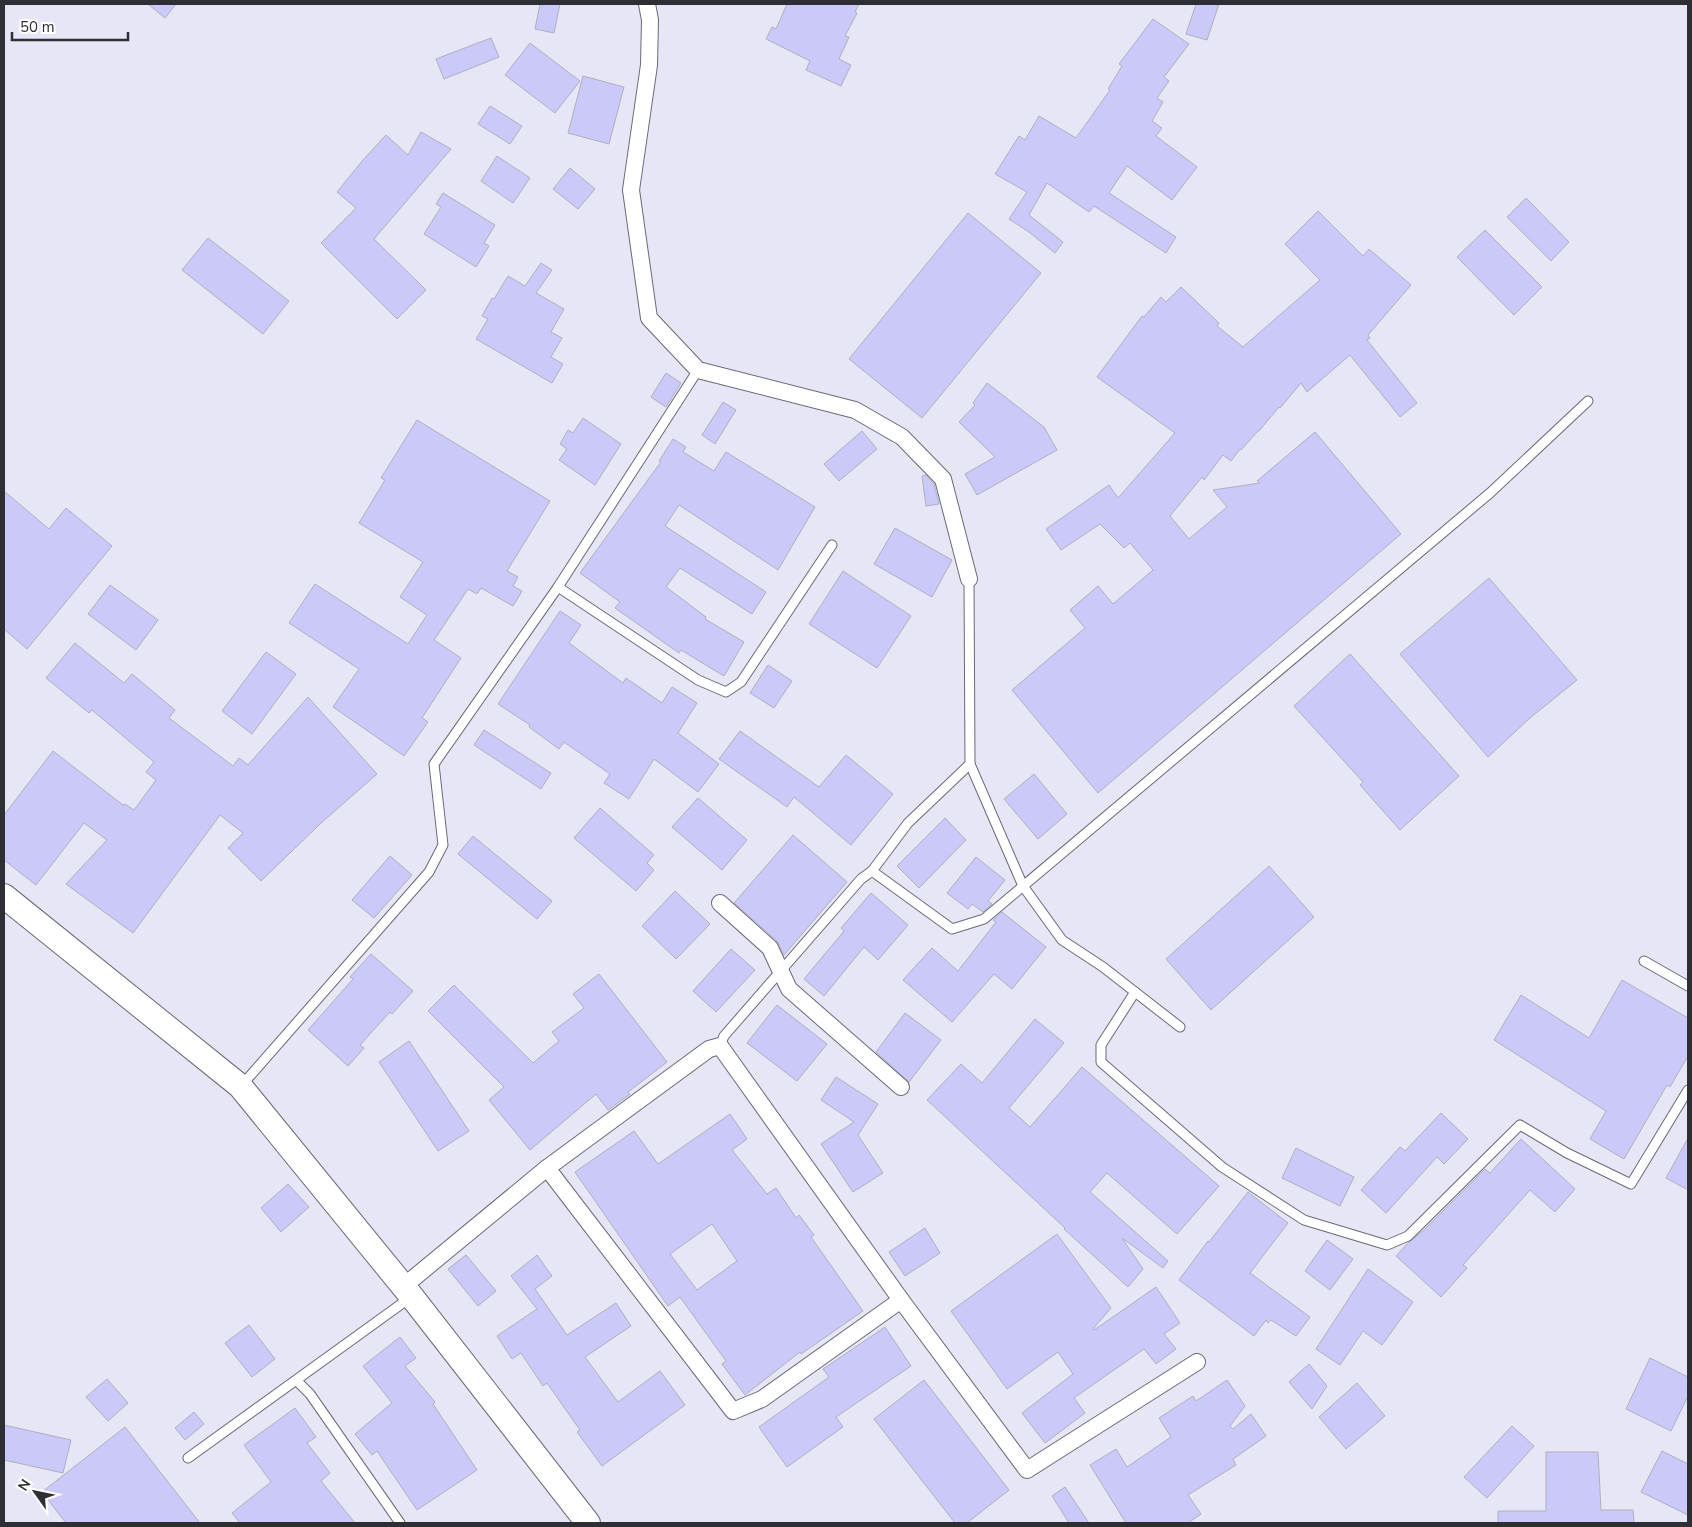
<svg xmlns="http://www.w3.org/2000/svg" width="1692" height="1527" font-family="'Nunito Sans',sans-serif">
<rect width="100%" height="100%" fill="#e6e6f7"/>
<g fill="#cbc9fa" stroke="#afafbf" fill-rule="evenodd">
<path d="M 148,4 L 176,4 L 165,18 Z"/>
<path d="M 540,4 L 560,4 L 554,33 L 535,29 Z"/>
<path d="M 787,4 L 859,4 L 855,12 L 857,13 L 845,36 L 849,37 L 839,59 L 851,65 L 841,86 L 806,70 L 810,61 L 766,39 L 772,27 L 776,29 Z"/>
<path d="M 1196,4 L 1219,4 L 1207,40 L 1186,34 Z"/>
<path d="M 1153,19 L 1189,44 L 1164,77 L 1169,81 L 1157,98 L 1163,102 L 1152,121 L 1162,128 L 1156,136 L 1197,167 L 1172,200 L 1127,166 L 1109,193 L 1176,237 L 1166,253 L 1094,206 L 1089,212 L 1047,183 L 1029,215 L 1063,242 L 1055,253 L 1029,232 L 1009,219 L 1027,192 L 995,174 L 1019,136 L 1025,140 L 1039,116 L 1076,138 L 1110,90 L 1108,89 L 1122,66 L 1119,64 Z"/>
<path d="M 491,38 L 499,57 L 444,79 L 436,59 Z"/>
<path d="M 530,43 L 580,81 L 555,113 L 505,75 Z"/>
<path d="M 583,76 L 624,87 L 609,144 L 568,133 Z"/>
<path d="M 490,106 L 522,126 L 510,144 L 478,124 Z"/>
<path d="M 421,132 L 451,149 L 374,239 L 426,290 L 397,319 L 321,243 L 356,208 L 337,192 L 363,160 L 386,135 L 408,155 Z"/>
<path d="M 497,156 L 530,178 L 513,203 L 481,181 Z"/>
<path d="M 570,168 L 595,189 L 578,209 L 553,189 Z"/>
<path d="M 443,193 L 495,225 L 484,243 L 489,246 L 476,267 L 424,234 L 441,207 L 436,204 Z"/>
<path d="M 1526,198 L 1569,242 L 1551,261 L 1507,217 Z"/>
<path d="M 1318,211 L 1363,256 L 1369,249 L 1411,285 L 1368,335 L 1370,338 L 1367,340 L 1417,403 L 1400,417 L 1350,355 L 1307,392 L 1301,383 L 1280,408 L 1279,407 L 1259,431 L 1258,431 L 1241,450 L 1240,449 L 1231,461 L 1223,455 L 1204,480 L 1202,477 L 1170,516 L 1189,539 L 1227,507 L 1213,490 L 1260,483 L 1257,481 L 1315,432 L 1401,534 L 1098,793 L 1012,690 L 1085,628 L 1070,610 L 1098,586 L 1113,604 L 1153,570 L 1130,543 L 1124,548 L 1100,524 L 1061,550 L 1046,529 L 1109,485 L 1118,498 L 1175,433 L 1097,377 L 1142,316 L 1144,317 L 1161,297 L 1166,302 L 1181,287 L 1219,323 L 1217,326 L 1243,347 L 1320,280 L 1285,244 Z"/>
<path d="M 968,213 L 1041,273 L 922,418 L 849,359 Z"/>
<path d="M 1485,230 L 1542,287 L 1514,315 L 1457,257 Z"/>
<path d="M 208,238 L 289,301 L 263,334 L 182,270 Z"/>
<path d="M 541,263 L 552,270 L 536,293 L 564,309 L 551,332 L 562,338 L 551,357 L 563,364 L 552,383 L 476,339 L 488,319 L 482,316 L 492,298 L 494,299 L 508,276 L 525,286 Z"/>
<path d="M 666,373 L 681,383 L 666,407 L 651,397 Z"/>
<path d="M 987,383 L 1044,427 L 1057,450 L 977,495 L 965,474 L 995,457 L 959,422 L 975,405 L 973,403 Z"/>
<path d="M 723,402 L 736,410 L 715,444 L 702,435 Z"/>
<path d="M 583,418 L 621,444 L 595,485 L 559,460 L 567,449 L 560,444 L 568,430 L 573,433 Z"/>
<path d="M 417,420 L 550,501 L 507,571 L 518,577 L 513,586 L 522,591 L 513,606 L 481,588 L 477,594 L 468,589 L 434,640 L 461,658 L 422,718 L 428,722 L 404,756 L 333,707 L 359,669 L 289,623 L 315,584 L 408,644 L 427,615 L 400,597 L 423,562 L 359,523 L 385,480 L 381,478 Z"/>
<path d="M 862,431 L 877,449 L 839,481 L 824,464 Z"/>
<path d="M 673,439 L 686,447 L 683,452 L 714,471 L 726,452 L 815,507 L 778,570 L 679,505 L 665,526 L 766,592 L 752,614 L 680,568 L 666,587 L 706,617 L 705,619 L 744,642 L 724,676 L 681,650 L 679,653 L 615,608 L 620,602 L 580,573 L 647,481 L 661,462 L 659,461 Z"/>
<path d="M 926,475 L 934,484 L 939,504 L 926,506 L 922,476 Z"/>
<path d="M 4,491 L 49,529 L 66,508 L 112,546 L 27,649 L 4,629 Z"/>
<path d="M 895,528 L 952,560 L 932,597 L 874,564 Z"/>
<path d="M 843,571 L 911,616 L 877,668 L 809,624 Z"/>
<path d="M 1489,578 L 1577,680 L 1530,718 L 1488,757 L 1400,654 Z"/>
<path d="M 110,585 L 158,620 L 136,650 L 88,614 Z"/>
<path d="M 560,611 L 581,625 L 569,643 L 623,683 L 626,678 L 662,703 L 672,687 L 697,703 L 678,733 L 719,764 L 698,792 L 654,759 L 629,799 L 604,783 L 610,774 L 564,742 L 559,749 L 529,727 L 530,725 L 498,704 Z"/>
<path d="M 75,643 L 124,683 L 132,674 L 175,710 L 169,718 L 233,766 L 239,758 L 248,765 L 308,697 L 377,774 L 320,824 L 261,881 L 228,848 L 243,833 L 220,815 L 133,933 L 66,884 L 107,840 L 84,823 L 36,885 L 4,860 L 4,815 L 53,751 L 123,805 L 125,804 L 134,810 L 156,780 L 146,772 L 154,762 L 92,710 L 89,713 L 46,678 Z"/>
<path d="M 266,652 L 296,674 L 252,734 L 222,711 Z"/>
<path d="M 1350,654 L 1459,776 L 1400,830 L 1360,785 L 1363,782 L 1294,706 Z"/>
<path d="M 768,665 L 792,681 L 774,708 L 750,693 Z"/>
<path d="M 484,730 L 551,773 L 541,789 L 474,745 Z"/>
<path d="M 740,731 L 819,787 L 846,755 L 893,794 L 851,845 L 794,797 L 787,807 L 719,759 Z"/>
<path d="M 1034,774 L 1067,814 L 1038,839 L 1004,799 Z"/>
<path d="M 698,798 L 747,840 L 722,870 L 672,827 Z"/>
<path d="M 600,808 L 654,855 L 647,863 L 654,870 L 636,891 L 574,838 Z"/>
<path d="M 945,818 L 966,840 L 919,888 L 897,866 Z"/>
<path d="M 793,835 L 847,882 L 784,955 L 777,941 L 734,903 Z"/>
<path d="M 473,836 L 552,901 L 537,919 L 458,854 Z"/>
<path d="M 390,856 L 412,875 L 374,918 L 352,900 Z"/>
<path d="M 976,857 L 1005,880 L 988,901 L 992,904 L 983,912 L 972,904 L 968,909 L 947,893 Z"/>
<path d="M 1269,866 L 1314,917 L 1211,1010 L 1166,959 Z"/>
<path d="M 675,891 L 710,924 L 676,959 L 642,926 Z"/>
<path d="M 871,893 L 908,925 L 878,960 L 864,947 L 824,996 L 804,979 L 844,931 L 841,928 Z"/>
<path d="M 1002,912 L 1046,947 L 1012,989 L 994,974 L 952,1022 L 903,980 L 932,948 L 958,971 L 996,922 L 993,920 Z"/>
<path d="M 731,949 L 755,970 L 716,1012 L 693,991 Z"/>
<path d="M 371,954 L 413,991 L 392,1014 L 390,1012 L 360,1045 L 364,1048 L 348,1066 L 308,1030 L 353,979 L 350,977 Z"/>
<path d="M 599,974 L 667,1062 L 628,1092 L 630,1094 L 608,1110 L 596,1094 L 530,1150 L 489,1100 L 504,1087 L 428,1011 L 454,985 L 533,1063 L 559,1041 L 552,1032 L 584,1008 L 573,994 Z"/>
<path d="M 1622,980 L 1688,1018 L 1688,1056 L 1670,1087 L 1667,1085 L 1624,1159 L 1590,1139 L 1606,1111 L 1494,1040 L 1521,995 L 1589,1038 Z"/>
<path d="M 777,1005 L 827,1044 L 797,1081 L 747,1043 Z"/>
<path d="M 905,1013 L 941,1040 L 909,1082 L 876,1052 Z"/>
<path d="M 1035,1019 L 1064,1043 L 1009,1108 L 1030,1127 L 1082,1067 L 1219,1186 L 1177,1234 L 1107,1173 L 1090,1192 L 1168,1261 L 1163,1268 L 1122,1238 L 1143,1269 L 1128,1287 L 1064,1229 L 1065,1228 L 927,1100 L 961,1064 L 982,1083 Z"/>
<path d="M 409,1041 L 469,1131 L 438,1151 L 379,1062 Z"/>
<path d="M 836,1077 L 878,1104 L 858,1135 L 883,1173 L 853,1192 L 821,1144 L 854,1122 L 821,1100 Z"/>
<path d="M 1441,1113 L 1468,1139 L 1444,1164 L 1437,1157 L 1386,1213 L 1361,1190 L 1400,1147 L 1405,1151 Z"/>
<path d="M 730,1114 L 747,1139 L 732,1150 L 767,1194 L 776,1188 L 796,1218 L 799,1215 L 814,1235 L 811,1237 L 863,1311 L 801,1354 L 800,1352 L 745,1395 L 722,1364 L 726,1361 L 680,1297 L 668,1306 L 575,1172 L 634,1131 L 658,1164 ZM 712,1224 L 737,1261 L 697,1290 L 670,1254 Z"/>
<path d="M 1688,1138 L 1688,1190 L 1666,1178 Z"/>
<path d="M 1521,1139 L 1575,1189 L 1555,1212 L 1530,1190 L 1463,1265 L 1467,1268 L 1441,1297 L 1396,1256 L 1408,1243 L 1424,1230 L 1485,1169 L 1490,1173 Z"/>
<path d="M 1296,1148 L 1354,1177 L 1340,1206 L 1282,1178 Z"/>
<path d="M 288,1184 L 309,1207 L 281,1232 L 261,1208 Z"/>
<path d="M 1248,1192 L 1288,1223 L 1250,1273 L 1310,1317 L 1296,1336 L 1271,1320 L 1268,1323 L 1266,1320 L 1254,1336 L 1179,1280 L 1208,1241 L 1209,1242 Z"/>
<path d="M 925,1228 L 940,1253 L 905,1276 L 889,1252 Z"/>
<path d="M 1057,1234 L 1111,1308 L 1093,1329 L 1094,1330 L 1156,1287 L 1180,1323 L 1164,1334 L 1176,1349 L 1156,1364 L 1144,1349 L 1074,1398 L 1085,1413 L 1045,1443 L 1022,1413 L 1073,1374 L 1058,1352 L 1007,1389 L 951,1311 Z"/>
<path d="M 1327,1240 L 1353,1259 L 1330,1290 L 1305,1271 Z"/>
<path d="M 466,1255 L 496,1291 L 478,1306 L 448,1269 Z"/>
<path d="M 537,1255 L 552,1276 L 535,1289 L 567,1335 L 616,1303 L 631,1326 L 585,1357 L 618,1402 L 660,1371 L 685,1405 L 602,1466 L 577,1432 L 580,1430 L 547,1383 L 543,1386 L 521,1353 L 512,1359 L 497,1336 L 537,1309 L 511,1276 Z"/>
<path d="M 1368,1269 L 1413,1302 L 1382,1345 L 1363,1331 L 1340,1365 L 1316,1349 Z"/>
<path d="M 249,1325 L 275,1359 L 252,1377 L 225,1343 Z"/>
<path d="M 885,1327 L 911,1366 L 836,1417 L 843,1427 L 787,1467 L 759,1427 L 829,1377 L 823,1369 Z"/>
<path d="M 400,1337 L 416,1358 L 405,1366 L 435,1402 L 433,1404 L 477,1470 L 417,1510 L 377,1451 L 372,1455 L 355,1434 L 392,1403 L 363,1366 Z"/>
<path d="M 1650,1358 L 1688,1377 L 1688,1396 L 1671,1431 L 1626,1409 Z"/>
<path d="M 1309,1364 L 1327,1386 L 1312,1409 L 1289,1382 Z"/>
<path d="M 107,1379 L 128,1403 L 108,1421 L 86,1397 Z"/>
<path d="M 924,1380 L 1009,1490 L 967,1523 L 955,1523 L 874,1419 Z"/>
<path d="M 1227,1380 L 1245,1406 L 1230,1426 L 1233,1429 L 1251,1414 L 1266,1436 L 1233,1459 L 1236,1465 L 1188,1495 L 1201,1514 L 1188,1523 L 1126,1523 L 1090,1465 L 1116,1449 L 1127,1467 L 1171,1437 L 1159,1418 L 1193,1396 L 1196,1401 Z"/>
<path d="M 1357,1383 L 1385,1416 L 1346,1449 L 1319,1417 Z"/>
<path d="M 295,1408 L 316,1437 L 307,1443 L 330,1473 L 321,1481 L 355,1523 L 240,1523 L 232,1513 L 271,1482 L 244,1445 Z"/>
<path d="M 194,1412 L 204,1424 L 185,1440 L 175,1428 Z"/>
<path d="M 4,1425 L 71,1440 L 63,1473 L 4,1460 Z"/>
<path d="M 1512,1426 L 1534,1446 L 1487,1498 L 1464,1477 Z"/>
<path d="M 125,1427 L 200,1523 L 66,1523 L 42,1492 Z"/>
<path d="M 1662,1451 L 1688,1464 L 1688,1515 L 1641,1492 Z"/>
<path d="M 1546,1452 L 1598,1452 L 1601,1510 L 1633,1510 L 1634,1523 L 1498,1523 L 1498,1511 L 1546,1511 Z"/>
<path d="M 1065,1487 L 1089,1523 L 1069,1523 L 1052,1496 Z"/>
</g>
<g fill="none" stroke-linecap="round" stroke-linejoin="round">
<g stroke="#6a6978" stroke-width="11">
<g id="lane">
<path d="M 969,579 L 970,764 L 1023,886 L 1062,940 L 1103,967 L 1180,1027"/>
<path d="M 558,587 L 698,680 L 726,692 L 741,682 L 832,545"/>
<path d="M 872,871 L 952,929 L 984,919 L 1490,493 L 1588,401"/>
<path d="M 1644,961 L 1688,986"/>
<path d="M 1135,992 L 1101,1045 L 1101,1062 L 1222,1167 L 1304,1220 L 1387,1245 L 1408,1236 L 1520,1125 L 1567,1153 L 1631,1184 L 1688,1090"/>
<path d="M 720,1046 L 724,1036 L 861,879 L 872,871 L 908,823 L 970,764"/>
<path d="M 242,1085 L 429,872 L 443,845 L 434,764 L 558,587 L 698,370"/>
<path d="M 297,1381 L 310,1394 L 400,1523"/>
<path d="M 188,1458 L 411,1297"/>
</g>
</g>
<g stroke="#6a6978" stroke-width="18">
<g id="street">
<path d="M 647,4 L 650,20 L 649,65 L 631,190 L 649,318 L 698,370 L 855,410 L 902,437 L 943,479 L 969,579"/>
<path d="M 720,903 L 770,948 L 789,989 L 901,1087"/>
<path d="M 547,1168 L 733,1411 L 762,1399 L 901,1300"/>
<path d="M 404,1286 L 547,1168 L 709,1049 L 720,1046 L 901,1300 L 1027,1470 L 1197,1362"/>
</g>
</g>
<g stroke="#6a6978" stroke-width="26">
<path id="secondary" d="M 4,896 L 240,1086 L 412,1297 L 588,1523"/>
</g>
<use href="#lane" stroke="#fff" stroke-width="9"/>
<use href="#street" stroke="#fff" stroke-width="16"/>
<use href="#secondary" stroke="#fff" stroke-width="24"/>
</g>
<rect width="1692" height="1527" fill="none" stroke="#2e2e35" stroke-width="10"/>
<g transform="translate(35 1492) rotate(303)" stroke="#ffffff" stroke-width="4" paint-order="stroke">
<path d="M0-4L9 19L0 12L-9 19Z" fill="#2e2e35"/>
<text y="-8" font-size="14" font-weight="bold" text-anchor="middle" fill="#2e2e35">N</text>
</g>
<path d="M12 32v8h116v-8" fill="none" stroke="#2e2e35" stroke-width="2.5"/>
<text x="20" y="32" font-size="15" fill="#2e2e35" stroke="#ffffff" stroke-width="4" paint-order="stroke">50 m</text>
</svg>
